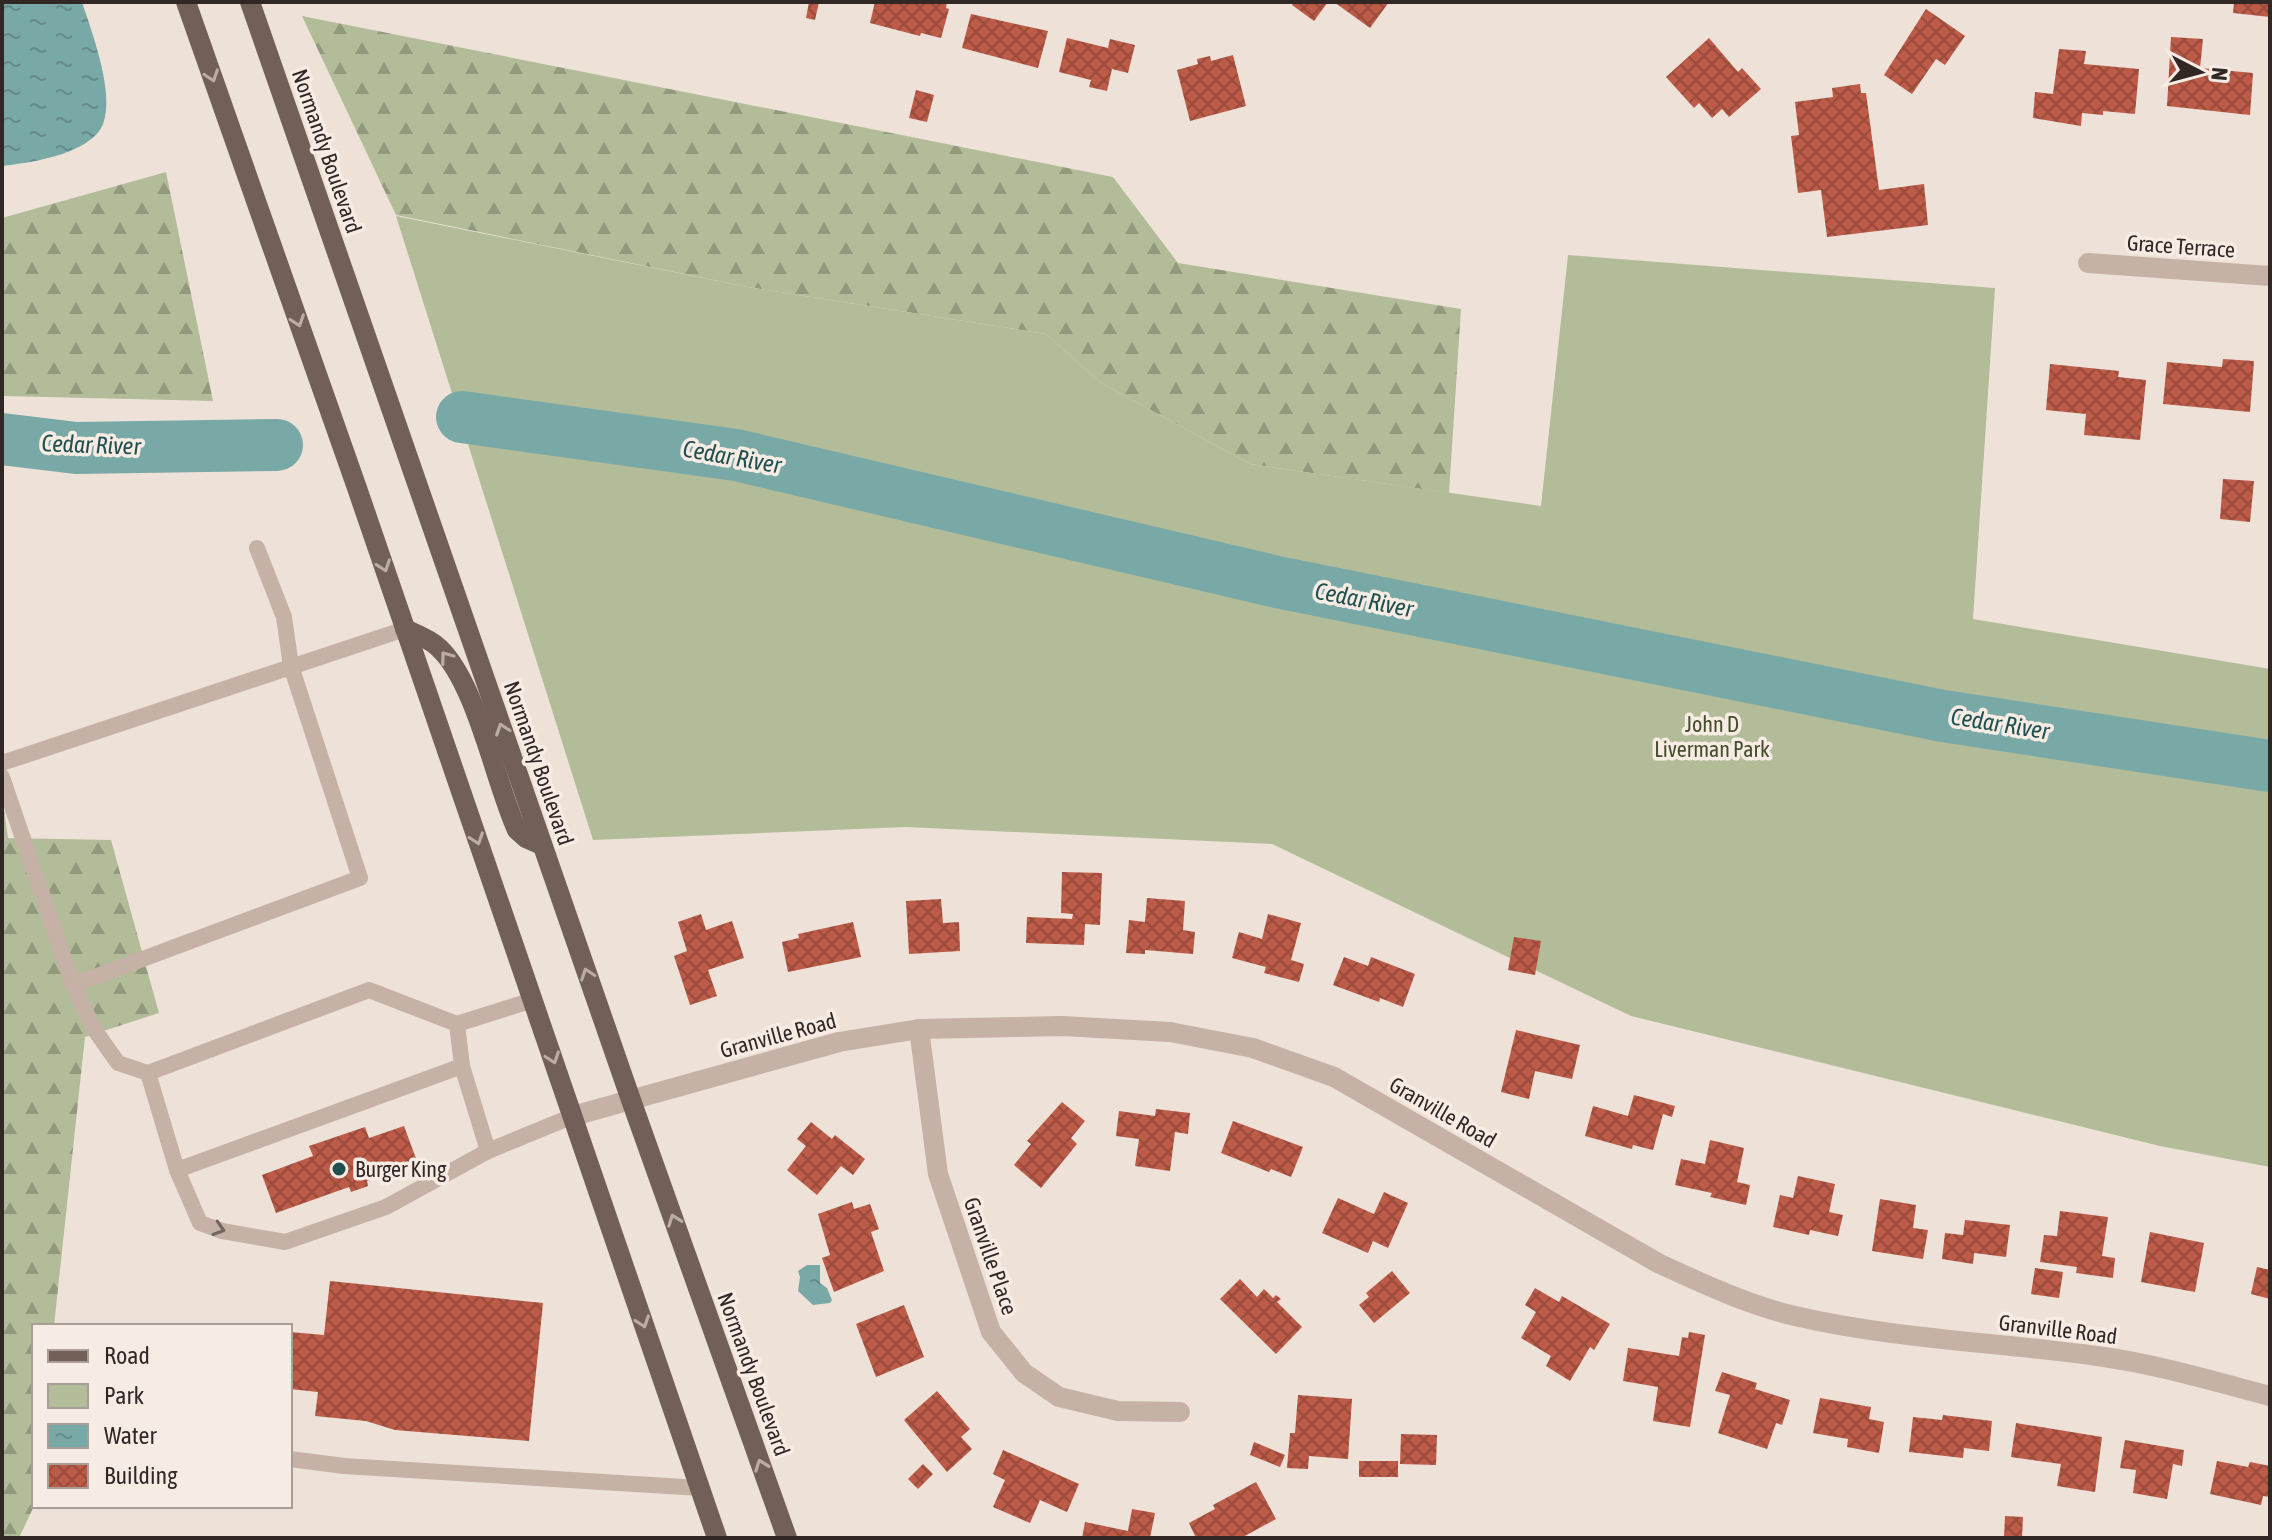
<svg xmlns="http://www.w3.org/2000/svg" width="2272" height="1540" font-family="'Asap Condensed',sans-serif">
<defs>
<pattern id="forest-firs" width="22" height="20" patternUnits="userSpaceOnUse" patternTransform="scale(2)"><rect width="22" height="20" fill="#b3bc99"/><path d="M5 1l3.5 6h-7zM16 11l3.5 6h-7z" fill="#92997d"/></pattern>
<pattern id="water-ripples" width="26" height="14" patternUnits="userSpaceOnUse" patternTransform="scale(2)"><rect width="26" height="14" fill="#79a9a7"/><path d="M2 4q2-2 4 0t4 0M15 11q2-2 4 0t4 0" fill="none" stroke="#648a88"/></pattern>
<pattern id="building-cross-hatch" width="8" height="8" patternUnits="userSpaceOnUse" patternTransform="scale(2)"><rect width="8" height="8" fill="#bc5b48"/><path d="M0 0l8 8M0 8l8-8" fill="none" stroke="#994b3c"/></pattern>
</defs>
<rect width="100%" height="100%" fill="#eee2d8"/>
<g fill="url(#forest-firs)">
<path d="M 302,16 L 1113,177 L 1178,263 L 1461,309 L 1449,493 L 1250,464 L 1101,383 L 1046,334 L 748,287 L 396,215 Z"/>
<path d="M 166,172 L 213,401 L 2,396 L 2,218 Z"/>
<path d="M 2,795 L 8,838 L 111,840 L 159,1013 L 85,1037 L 54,1326 L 34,1326 L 34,1506 L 19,1538 L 2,1538 Z"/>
</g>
<path fill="#b3bc99" d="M 396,216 L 748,287 L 1046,334 L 1101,383 L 1250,464 L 1541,506 L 1568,255 L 1995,288 L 1973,619 L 2270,669 L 2270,1167 L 2160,1146 L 1631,1016 L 1272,844 L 906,827 L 593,840 Z"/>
<g fill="url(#water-ripples)">
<path d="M 2,2 L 82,2 C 92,33 115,93 103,124 C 91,154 30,163 2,166 Z"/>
<path d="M 807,1265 L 820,1265 L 820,1283 L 827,1288 L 832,1300 L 830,1303 L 813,1305 L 798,1291 L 800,1277 L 798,1271 Z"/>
</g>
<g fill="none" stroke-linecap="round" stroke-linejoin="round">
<g stroke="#79a9a7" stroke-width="52">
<path d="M 462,417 L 736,455 L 1277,582 L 1943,716 L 2270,766"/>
<path d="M 2,439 L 76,448 L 277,445"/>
</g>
</g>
<g fill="url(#building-cross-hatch)">
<path d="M 809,2 L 819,2 L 815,20 L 806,18 Z"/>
<path d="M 875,2 L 947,2 L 946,8 L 949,9 L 941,38 L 921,33 L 920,36 L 870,23 Z"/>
<path d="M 1294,2 L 1328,2 L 1314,21 L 1292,5 Z"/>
<path d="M 1334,2 L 1389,2 L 1370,28 Z"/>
<path d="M 2234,2 L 2270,2 L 2270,17 L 2233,13 Z"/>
<path d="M 1926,9 L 1965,36 L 1945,65 L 1936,59 L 1912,94 L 1884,75 Z"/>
<path d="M 971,14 L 1048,31 L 1038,68 L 962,48 Z"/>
<path d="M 2171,37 L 2203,39 L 2200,68 L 2253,73 L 2250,115 L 2167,106 Z"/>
<path d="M 1067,38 L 1108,48 L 1110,39 L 1135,45 L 1128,73 L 1112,69 L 1107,91 L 1089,87 L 1091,80 L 1059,72 Z"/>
<path d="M 1709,38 L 1738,72 L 1742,68 L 1761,89 L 1729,117 L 1722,109 L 1712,118 L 1699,103 L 1694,108 L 1666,77 Z"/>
<path d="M 2059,49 L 2086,51 L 2084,64 L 2139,69 L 2135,114 L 2103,111 L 2103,115 L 2082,113 L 2081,126 L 2033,118 L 2035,92 L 2053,94 Z"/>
<path d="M 1233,55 L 1246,106 L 1190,121 L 1177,70 L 1198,64 L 1197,59 L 1210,56 L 1211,61 Z"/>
<path d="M 1860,84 L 1861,93 L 1866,93 L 1879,190 L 1924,184 L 1928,225 L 1827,237 L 1821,190 L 1798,193 L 1791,136 L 1799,135 L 1795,102 L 1833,97 L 1832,88 Z"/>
<path d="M 916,90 L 934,95 L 927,122 L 909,118 Z"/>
<path d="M 2223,359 L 2254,361 L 2250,412 L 2163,404 L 2167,362 L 2222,367 Z"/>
<path d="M 2050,364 L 2119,371 L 2118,377 L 2146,380 L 2140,440 L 2084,435 L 2086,414 L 2046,410 Z"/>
<path d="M 2223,479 L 2254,481 L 2250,522 L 2220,519 Z"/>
<path d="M 1062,872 L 1102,873 L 1100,925 L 1085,924 L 1084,945 L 1026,943 L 1027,917 L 1072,919 L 1073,914 L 1061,913 Z"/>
<path d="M 1147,898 L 1185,901 L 1183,930 L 1195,932 L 1193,954 L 1145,950 L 1145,954 L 1126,953 L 1129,920 L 1145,922 Z"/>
<path d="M 941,899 L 943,923 L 959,922 L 960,951 L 909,954 L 906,901 Z"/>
<path d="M 701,914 L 706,930 L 732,921 L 744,958 L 708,970 L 717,996 L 690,1005 L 674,956 L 687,951 L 678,922 Z"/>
<path d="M 1268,914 L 1301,923 L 1291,960 L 1304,964 L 1299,982 L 1264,973 L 1266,967 L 1232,958 L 1239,932 L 1262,939 Z"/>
<path d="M 853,922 L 861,957 L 788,972 L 782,942 L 799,938 L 798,934 Z"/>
<path d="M 1514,937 L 1541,941 L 1535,975 L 1508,970 Z"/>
<path d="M 1344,957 L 1368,966 L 1371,957 L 1415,974 L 1403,1007 L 1380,998 L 1379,1002 L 1333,985 Z"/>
<path d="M 1516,1030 L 1580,1045 L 1572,1079 L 1535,1071 L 1529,1099 L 1501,1092 Z"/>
<path d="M 1634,1095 L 1675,1106 L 1672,1117 L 1663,1114 L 1653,1150 L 1633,1145 L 1632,1149 L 1585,1136 L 1593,1106 L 1628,1116 Z"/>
<path d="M 1062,1102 L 1085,1121 L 1071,1138 L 1077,1144 L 1041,1188 L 1014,1165 L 1031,1144 L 1027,1141 Z"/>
<path d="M 1156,1109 L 1190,1113 L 1188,1134 L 1175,1132 L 1170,1171 L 1135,1166 L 1139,1139 L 1116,1136 L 1119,1111 L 1155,1116 Z"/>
<path d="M 1233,1121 L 1303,1147 L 1291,1177 L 1271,1169 L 1269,1172 L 1221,1153 Z"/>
<path d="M 811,1122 L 832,1139 L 835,1135 L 865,1159 L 853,1175 L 841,1166 L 817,1195 L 787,1170 L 806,1146 L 797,1139 Z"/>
<path d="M 404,1126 L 418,1164 L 367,1181 L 368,1186 L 351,1192 L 349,1187 L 276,1213 L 262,1175 L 313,1156 L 309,1146 L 365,1127 L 369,1138 Z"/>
<path d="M 1710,1140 L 1744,1148 L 1737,1182 L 1750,1185 L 1746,1205 L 1710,1197 L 1712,1193 L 1675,1185 L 1681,1159 L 1705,1164 Z"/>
<path d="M 1798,1176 L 1835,1184 L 1829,1212 L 1843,1215 L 1838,1236 L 1810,1230 L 1809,1235 L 1773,1227 L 1780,1195 L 1793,1198 Z"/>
<path d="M 1384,1192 L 1408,1203 L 1388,1248 L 1373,1241 L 1368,1253 L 1322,1233 L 1338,1198 L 1374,1214 Z"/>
<path d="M 1880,1199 L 1916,1205 L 1913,1228 L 1928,1230 L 1923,1259 L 1872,1251 Z"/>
<path d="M 852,1202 L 854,1209 L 870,1204 L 879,1229 L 871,1232 L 884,1271 L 834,1292 L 822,1258 L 830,1255 L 818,1214 Z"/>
<path d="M 2060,1211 L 2108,1217 L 2102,1256 L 2115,1258 L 2113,1278 L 2076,1273 L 2077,1267 L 2040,1262 L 2044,1235 L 2057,1236 Z"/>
<path d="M 1965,1220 L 2010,1225 L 2006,1257 L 1974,1253 L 1973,1264 L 1942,1259 L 1945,1233 L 1963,1235 Z"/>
<path d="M 2150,1232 L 2204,1243 L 2195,1292 L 2141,1282 Z"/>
<path d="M 2257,1267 L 2270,1270 L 2270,1299 L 2251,1294 Z"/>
<path d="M 2035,1268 L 2063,1272 L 2059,1298 L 2031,1294 Z"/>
<path d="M 1392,1271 L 1410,1293 L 1374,1323 L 1359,1305 L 1369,1297 L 1366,1293 Z"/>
<path d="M 1240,1279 L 1257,1297 L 1264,1289 L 1273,1298 L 1276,1295 L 1281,1299 L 1277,1302 L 1302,1327 L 1276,1354 L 1220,1299 Z"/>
<path d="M 330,1281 L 543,1303 L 529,1441 L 395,1430 L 366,1421 L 315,1416 L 318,1392 L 290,1389 L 290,1332 L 324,1335 Z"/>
<path d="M 1535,1288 L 1559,1302 L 1562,1296 L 1610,1324 L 1594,1350 L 1590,1347 L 1570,1381 L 1546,1366 L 1551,1356 L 1521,1338 L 1536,1312 L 1525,1305 Z"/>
<path d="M 904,1305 L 924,1357 L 876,1377 L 856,1324 Z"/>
<path d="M 1689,1332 L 1705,1335 L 1690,1427 L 1653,1421 L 1658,1387 L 1623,1381 L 1628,1348 L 1679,1356 L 1682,1337 L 1688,1338 Z"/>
<path d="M 1722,1372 L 1757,1383 L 1755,1389 L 1790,1400 L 1782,1425 L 1776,1423 L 1767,1449 L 1718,1433 L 1730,1395 L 1715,1391 Z"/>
<path d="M 937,1391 L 970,1429 L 961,1437 L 972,1449 L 947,1472 L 904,1420 Z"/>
<path d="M 1298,1395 L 1352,1399 L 1348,1459 L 1309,1456 L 1308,1469 L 1287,1468 L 1290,1433 L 1295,1433 Z"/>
<path d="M 1820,1398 L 1871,1407 L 1869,1419 L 1884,1422 L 1879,1453 L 1847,1447 L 1848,1439 L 1813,1433 Z"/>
<path d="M 1943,1415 L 1992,1421 L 1989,1451 L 1964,1448 L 1963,1458 L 1909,1452 L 1913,1417 L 1942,1420 Z"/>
<path d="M 2016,1423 L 2102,1437 L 2095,1492 L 2057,1486 L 2061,1464 L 2011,1457 Z"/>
<path d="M 1401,1434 L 1437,1435 L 1436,1465 L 1400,1464 Z"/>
<path d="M 2125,1440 L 2184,1450 L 2182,1466 L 2173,1464 L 2167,1499 L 2133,1493 L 2136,1470 L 2120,1468 Z"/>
<path d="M 1254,1442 L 1285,1455 L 1280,1467 L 1250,1455 Z"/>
<path d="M 1003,1450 L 1079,1484 L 1067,1512 L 1040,1500 L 1030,1523 L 993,1507 L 1005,1480 L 993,1474 Z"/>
<rect x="1359" y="1461" width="39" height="16"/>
<path d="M 2217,1461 L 2248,1467 L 2250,1462 L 2270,1466 L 2270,1497 L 2263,1496 L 2261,1505 L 2210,1494 Z"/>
<path d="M 923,1464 L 933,1474 L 918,1489 L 908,1479 Z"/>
<path d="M 1256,1482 L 1276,1519 L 1241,1538 L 1196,1538 L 1189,1523 L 1215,1509 L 1213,1505 Z"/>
<path d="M 1132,1509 L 1155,1513 L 1150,1538 L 1082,1538 L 1085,1522 L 1128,1531 Z"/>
<path d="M 2005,1516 L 2023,1517 L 2022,1538 L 2004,1538 Z"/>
</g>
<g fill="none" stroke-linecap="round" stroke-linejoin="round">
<g stroke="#c5b1a5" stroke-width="16">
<path d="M 2,763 L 405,629"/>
<path d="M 2,777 L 73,985"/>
<path d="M 457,1024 L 462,1066 L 177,1170 L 148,1073 L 369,990 L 457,1024 L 533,1000"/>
<path d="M 462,1066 L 488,1151 L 573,1116"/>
<path d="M 148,1073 L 118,1063 L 94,1029 L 73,985 L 360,878 L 291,666 L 284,617 L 257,548"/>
<path d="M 177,1170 L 200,1223 L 222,1231 L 285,1242 L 386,1207 L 488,1151"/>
<path d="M 290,1459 L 344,1466 L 700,1488"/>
</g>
<g stroke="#c5b1a5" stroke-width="20">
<path d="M 2088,263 L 2270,276"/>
<path d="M 919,1029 L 938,1174 L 991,1332 L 1024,1373 L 1059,1397 L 1118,1411 L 1180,1412"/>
<path d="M 573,1116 L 839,1042 L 919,1029 L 1062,1026 L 1170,1032 L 1253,1048 L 1334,1077 L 1658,1263 C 1701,1283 1748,1305 1795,1316 C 1894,1339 1996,1342 2097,1356 C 2156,1364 2213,1381 2270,1396"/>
</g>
<g stroke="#725f58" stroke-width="20">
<path d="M 186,2 L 357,488 L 717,1538"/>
<path d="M 250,2 L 631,1100 L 787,1538"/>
<path d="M 405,629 C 416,634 430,639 438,647 C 476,681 495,782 517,830 L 526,838 L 542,845"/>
</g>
</g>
<defs><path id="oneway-chevron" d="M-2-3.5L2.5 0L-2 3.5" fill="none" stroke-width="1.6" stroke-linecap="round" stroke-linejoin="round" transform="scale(2)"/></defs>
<g stroke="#bbada4">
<use href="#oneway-chevron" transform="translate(212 76) rotate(71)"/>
<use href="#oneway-chevron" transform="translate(298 321) rotate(71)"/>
<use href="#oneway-chevron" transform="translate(384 566) rotate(71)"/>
<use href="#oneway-chevron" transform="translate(446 657) rotate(-127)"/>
<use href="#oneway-chevron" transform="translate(502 729) rotate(-109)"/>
<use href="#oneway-chevron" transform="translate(477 839) rotate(71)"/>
<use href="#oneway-chevron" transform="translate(587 974) rotate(-109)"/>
<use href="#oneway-chevron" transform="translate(553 1058) rotate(71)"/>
<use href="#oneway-chevron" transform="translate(674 1220) rotate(-110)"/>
<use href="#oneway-chevron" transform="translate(643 1322) rotate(71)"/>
<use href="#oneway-chevron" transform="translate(761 1465) rotate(-110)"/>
</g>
<use stroke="#74665f" href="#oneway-chevron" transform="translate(219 1229) rotate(17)"/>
<circle fill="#1f4f4f" stroke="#f7ece3" stroke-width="3" cx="339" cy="1169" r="8"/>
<g text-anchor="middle" stroke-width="7" stroke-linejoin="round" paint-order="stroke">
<g font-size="22" fill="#312826" stroke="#f7ece3">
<text transform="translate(327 151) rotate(71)" y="8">Normandy Boulevard</text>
<text transform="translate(2181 246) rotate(4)" y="8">Grace Terrace</text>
<text transform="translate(539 763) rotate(71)" y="8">Normandy Boulevard</text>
<text transform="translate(778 1035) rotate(-15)" y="8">Granville Road</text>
<text transform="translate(1443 1112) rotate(30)" y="8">Granville Road</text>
<text transform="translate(991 1256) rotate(71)" y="8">Granville Place</text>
<text transform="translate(2058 1329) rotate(7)" y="8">Granville Road</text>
<text transform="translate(754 1374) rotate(70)" y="8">Normandy Boulevard</text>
</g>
<g font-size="22" fill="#444d2b" stroke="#f7ece3">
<text x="1712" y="732">John D<tspan x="1712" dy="25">Liverman Park</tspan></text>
</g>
<g font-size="22" fill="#312826" stroke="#f7ece3" text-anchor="start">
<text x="355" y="1177">Burger King</text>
</g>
<g font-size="24" font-style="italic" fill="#1f4f4f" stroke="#f7ece3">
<text transform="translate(91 445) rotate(2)" y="8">Cedar River</text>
<text transform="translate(732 457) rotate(10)" y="8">Cedar River</text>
<text transform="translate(1364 600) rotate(11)" y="8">Cedar River</text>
<text transform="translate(2000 724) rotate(9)" y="8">Cedar River</text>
</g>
</g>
<rect width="2272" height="1540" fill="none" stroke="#312826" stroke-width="8"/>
<rect x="32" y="1324" width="260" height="184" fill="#f7ece3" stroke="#a89e97" stroke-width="2"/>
<rect x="48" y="1350" width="40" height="12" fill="#725f58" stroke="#a89e97" stroke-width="2"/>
<text x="104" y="1364" font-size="24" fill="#312826">Road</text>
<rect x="48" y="1384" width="40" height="24" fill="#b3bc99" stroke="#a89e97" stroke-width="2"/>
<text x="104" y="1404" font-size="24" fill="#312826">Park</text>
<rect x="48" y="1424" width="40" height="24" fill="url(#water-ripples)" stroke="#a89e97" stroke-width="2"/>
<text x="104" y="1444" font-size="24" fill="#312826">Water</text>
<rect x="48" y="1464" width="40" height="24" fill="url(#building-cross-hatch)" stroke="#a89e97" stroke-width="2"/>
<text x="104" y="1484" font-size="24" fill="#312826">Building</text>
<g transform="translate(2200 72) rotate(96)" stroke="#f7ece3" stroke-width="6" paint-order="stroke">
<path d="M0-6L14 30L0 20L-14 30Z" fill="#312826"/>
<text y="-12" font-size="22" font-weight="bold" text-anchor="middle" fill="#312826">N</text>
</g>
</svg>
